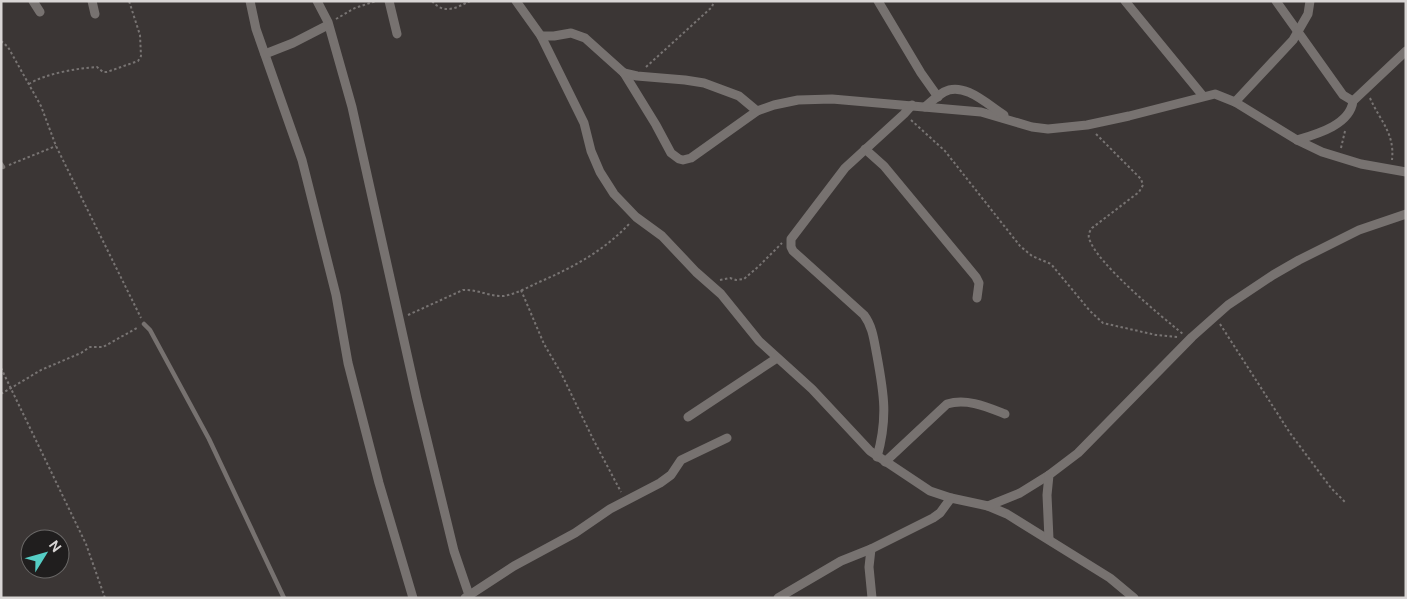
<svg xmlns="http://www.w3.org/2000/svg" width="1407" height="599" font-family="'DM Sans',sans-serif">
<rect width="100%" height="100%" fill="#3b3635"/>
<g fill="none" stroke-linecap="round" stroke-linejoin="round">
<g stroke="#787473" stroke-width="2" stroke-dasharray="2.5 2.5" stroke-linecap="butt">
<path d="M 432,1 C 444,15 456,8 470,1"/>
<path d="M 336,19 L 355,8 L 376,1"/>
<path d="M 1,41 L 8,47 L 41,106 L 56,146 L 141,318"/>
<path d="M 646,67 L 712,7 L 714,1"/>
<path d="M 29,84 C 44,74 78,68 97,67 L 103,72 L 107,72 L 138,61 L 141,56 L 140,35 L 129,1"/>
<path d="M 1370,98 C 1380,121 1395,133 1392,160"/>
<path d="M 911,120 L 945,151 L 1020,246 L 1032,256 L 1051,264 L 1090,311 L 1103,323 L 1156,335 L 1178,337"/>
<path d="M 1096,134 L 1141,179 L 1143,185 L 1139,192 L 1092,228 C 1090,231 1088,234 1089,238 C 1095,262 1162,317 1183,334"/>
<path d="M 1341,148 L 1345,131"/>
<path d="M 9,165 L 56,146"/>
<path d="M 720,280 L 730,278 L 736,280 L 744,279 L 759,266 L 782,243"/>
<path d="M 521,290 L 544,344 L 561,373 L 593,439 L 621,492"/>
<path d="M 408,315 L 463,290 C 477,289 490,297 504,296 C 515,294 527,288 537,283 C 572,268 604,251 630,223"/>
<path d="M 1220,324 L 1290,433 L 1331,488 L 1345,502"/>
<path d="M 1,368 L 86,544 L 105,598"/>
<path d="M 1,394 L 41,370 L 81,353 L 90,347 L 103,347 L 137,328"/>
</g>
<g stroke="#777270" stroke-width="4.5">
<path d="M 1,164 L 3,167"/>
<path d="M 144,324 L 150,330 L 209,439 L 284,598"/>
</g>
<g stroke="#777270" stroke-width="9">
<path d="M 33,1 L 40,12"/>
<path d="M 92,1 L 95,14"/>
<path d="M 250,1 L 256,29 L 302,160 L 336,295 L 348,363 L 379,483 L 413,598"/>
<path d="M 317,1 L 328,22 L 352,107 L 417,399 L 454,551 L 469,595"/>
<path d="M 389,1 L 397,34"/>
<path d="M 516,1 L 541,36 L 584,123 L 591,151 L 600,172 L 614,194 L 636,217 L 662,236 L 696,272 L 721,294 L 759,341 L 812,389 L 870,451 L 930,491 L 951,498 L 988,506 L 1007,514 L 1110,578 L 1134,598"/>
<path d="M 878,1 L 921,73 L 938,97"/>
<path d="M 1125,1 L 1203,96"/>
<path d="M 1276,1 L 1343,95 L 1353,101"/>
<path d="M 541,36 L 554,36 L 571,33 L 585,38 L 624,73 L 656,125 L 671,153 L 679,159 L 683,160 L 691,158 L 757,111 L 774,105 L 798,100 L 832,99 L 981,112 L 1032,127 L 1048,129 L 1087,125 L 1129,116 L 1215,94 L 1235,102 L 1297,140 L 1322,152 L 1361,164 L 1406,172"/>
<path d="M 265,54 L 293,43 L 328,25"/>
<path d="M 624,73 L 637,76 L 685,80 L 704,83 L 739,96 L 757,111"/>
<path d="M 1235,102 L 1293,40 L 1308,14 L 1310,1"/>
<path d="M 925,107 C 931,102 937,96 944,92 C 964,81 988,105 1004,115"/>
<path d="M 1297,140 C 1317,134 1350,125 1353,101 L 1406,51"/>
<path d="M 865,149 L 884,166 L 976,277 L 979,283 L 977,298"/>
<path d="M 688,417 L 777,358"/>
<path d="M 877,457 C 888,418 884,394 877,356 C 874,341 873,327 864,315 L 793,251 L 791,247 L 791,239 L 845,168 L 904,114 L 912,105"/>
<path d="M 885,462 L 947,404 C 967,398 987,407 1005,414"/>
<path d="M 988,506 L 1020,493 L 1049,475"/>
<path d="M 1049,539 L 1047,495 L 1049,475 L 1078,453 L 1192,337 L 1228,305 L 1273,275 L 1299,260 L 1359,230 L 1406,214"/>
<path d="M 871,549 L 869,567 L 872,598"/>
<path d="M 465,598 L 514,566 L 575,533 L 610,509 L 660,483 L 671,475 L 681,460 L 727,438"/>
<path d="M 778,598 L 841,561 L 871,549 L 933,518 L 940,513 L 951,498"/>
</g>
</g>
<rect width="1407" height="599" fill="none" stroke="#d9d6d5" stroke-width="5"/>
<g transform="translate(45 554) rotate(53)"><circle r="24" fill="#201e1e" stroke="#6a6867"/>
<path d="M0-4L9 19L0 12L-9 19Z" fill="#55cec5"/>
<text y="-8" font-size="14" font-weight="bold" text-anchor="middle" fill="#d9d6d5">N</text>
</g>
</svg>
